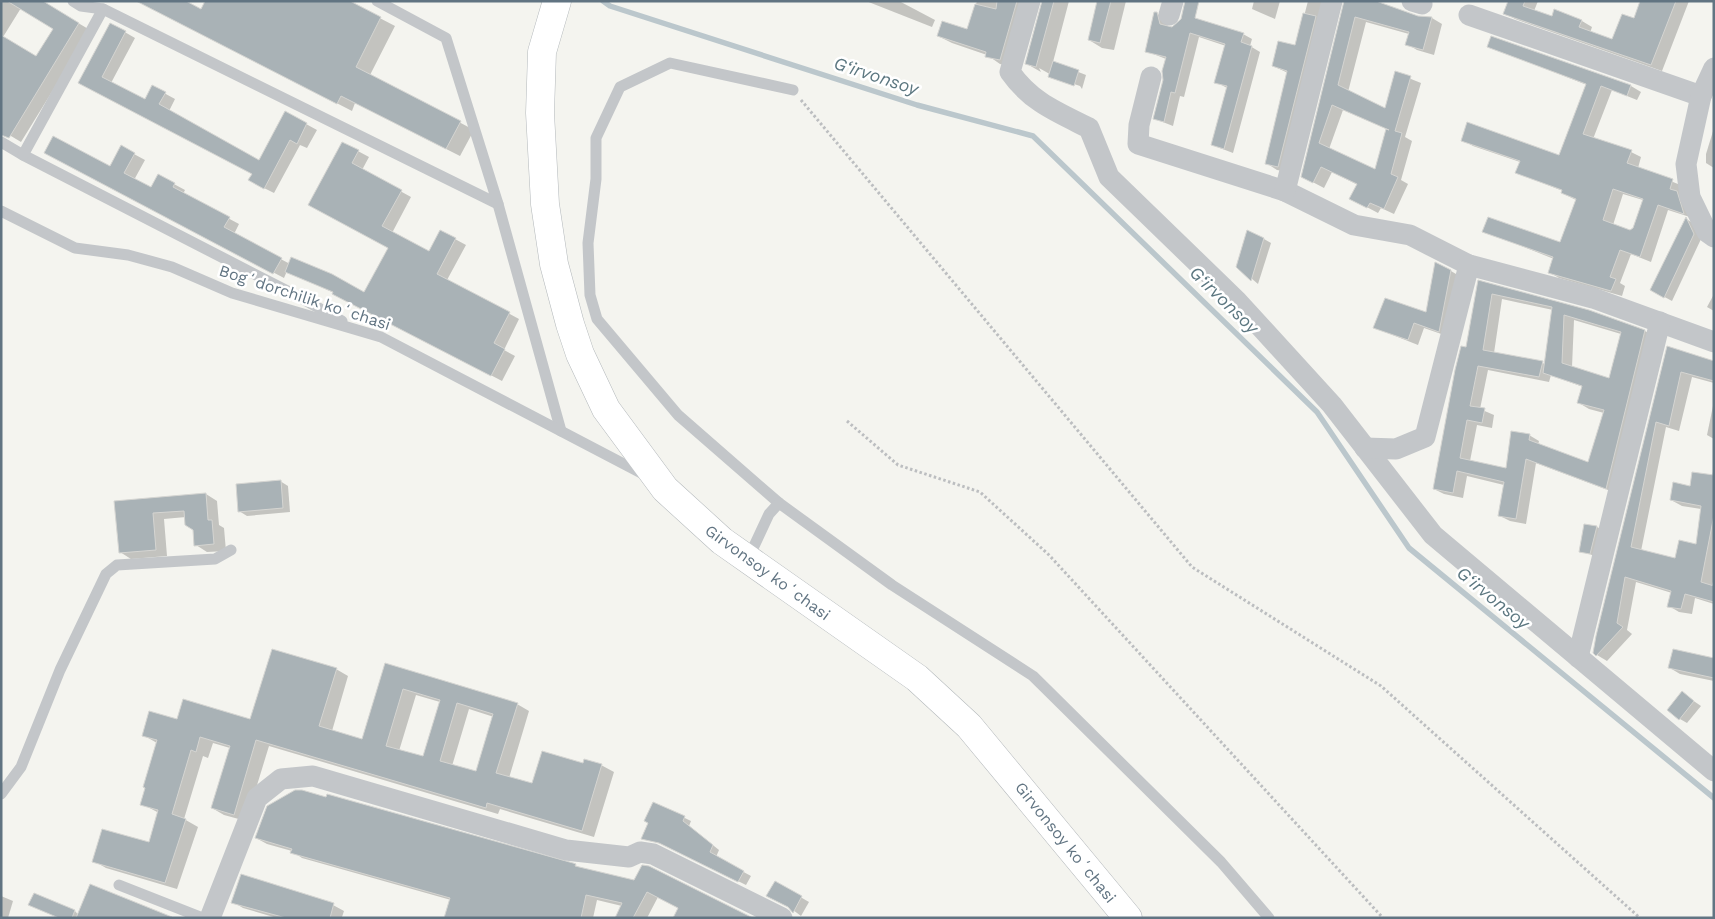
<svg xmlns="http://www.w3.org/2000/svg" width="1715" height="919" font-family="'Work Sans',sans-serif">
<rect width="100%" height="100%" fill="#f4f4ef"/>
<g fill="#0003" fill-rule="evenodd">
<path d="M 1,1 L 41,1 L 90,30 L 21,142 L 1,130 ZM 21,8 L 55,29 L 37,57 L 3,37 Z"/>
<path d="M 347,1 L 395,26 L 370,75 L 474,130 L 460,156 L 355,103 L 352,111 L 144,4 L 202,11 Z"/>
<path d="M 866,1 L 899,1 L 935,20 L 932,27 Z"/>
<path d="M 977,1 L 1035,1 L 1014,67 L 1000,64 L 987,55 L 952,43 L 938,36 L 968,31 Z"/>
<path d="M 1043,1 L 1069,1 L 1053,62 L 1086,75 L 1082,89 L 1080,86 L 1056,78 L 1056,80 L 1055,77 L 1039,68 L 1041,72 L 1027,64 Z"/>
<path d="M 1098,1 L 1126,1 L 1114,50 L 1102,48 L 1089,40 Z"/>
<path d="M 1254,1 L 1280,1 L 1275,19 L 1252,9 Z"/>
<path d="M 1308,1 L 1332,1 L 1289,172 L 1277,170 L 1266,163 L 1288,73 L 1273,66 L 1296,47 Z"/>
<path d="M 1371,1 L 1418,17 L 1432,18 L 1442,24 L 1434,55 L 1417,50 L 1407,44 L 1409,34 L 1366,22 L 1348,92 L 1385,110 L 1396,73 L 1421,83 L 1405,137 L 1412,141 L 1401,180 L 1408,184 L 1394,214 L 1381,208 L 1378,213 L 1361,204 L 1358,185 L 1332,172 L 1324,188 L 1303,177 L 1345,4 ZM 1343,110 L 1387,129 L 1376,171 L 1329,149 Z"/>
<path d="M 1509,1 L 1538,1 L 1534,11 L 1552,18 L 1582,21 L 1592,27 L 1590,33 L 1613,41 L 1634,19 L 1641,1 L 1689,1 L 1662,71 L 1515,19 L 1505,13 Z"/>
<path d="M 1156,13 L 1166,19 L 1168,28 L 1178,25 L 1243,34 L 1252,39 L 1250,46 L 1260,52 L 1233,153 L 1212,145 L 1227,88 L 1216,82 L 1226,46 L 1199,37 L 1184,97 L 1180,96 L 1173,126 L 1155,119 L 1164,80 L 1166,59 L 1146,51 Z"/>
<path d="M 111,24 L 135,38 L 111,83 L 145,101 L 153,87 L 175,99 L 169,111 L 259,162 L 286,113 L 317,130 L 307,148 L 300,145 L 274,193 L 260,186 L 253,174 L 90,88 Z"/>
<path d="M 1488,46 L 1631,86 L 1641,92 L 1637,100 L 1612,90 L 1593,139 L 1631,152 L 1641,157 L 1638,168 L 1683,186 L 1693,218 L 1668,210 L 1651,262 L 1631,254 L 1620,283 L 1625,286 L 1622,296 L 1559,278 L 1549,272 L 1554,259 L 1484,231 L 1561,243 L 1576,200 L 1562,193 L 1563,191 L 1517,173 L 1520,162 L 1473,146 L 1463,140 L 1560,157 L 1587,85 ZM 1623,194 L 1643,200 L 1634,229 L 1630,231 L 1613,225 Z"/>
<path d="M 1714,128 L 1714,168 L 1706,163 L 1706,154 Z"/>
<path d="M 343,143 L 369,157 L 362,170 L 411,197 L 392,233 L 430,252 L 455,239 L 466,245 L 447,280 L 519,319 L 504,350 L 515,356 L 502,381 L 334,293 L 287,271 L 284,278 L 55,158 L 110,168 L 121,147 L 145,160 L 134,180 L 152,189 L 159,176 L 185,190 L 183,194 L 239,224 L 234,234 L 290,264 L 365,293 L 389,247 Z"/>
<path d="M 1686,219 L 1693,223 L 1701,239 L 1672,301 L 1659,294 Z"/>
<path d="M 1264,239 L 1271,243 L 1258,284 L 1237,266 Z"/>
<path d="M 1451,271 L 1461,277 L 1450,337 L 1424,328 L 1418,345 L 1375,328 L 1427,314 Z"/>
<path d="M 1479,282 L 1645,331 L 1655,337 L 1616,493 L 1536,463 L 1526,524 L 1510,521 L 1500,516 L 1504,485 L 1467,476 L 1463,498 L 1444,494 L 1434,489 L 1467,348 ZM 1502,299 L 1553,310 L 1546,364 L 1494,353 ZM 1574,320 L 1621,334 L 1610,380 L 1572,367 ZM 1488,370 L 1549,382 L 1551,375 L 1583,387 L 1579,403 L 1589,409 L 1604,413 L 1588,463 L 1538,445 L 1539,441 L 1529,435 L 1507,470 L 1470,461 L 1477,425 L 1492,428 L 1494,415 L 1480,409 Z"/>
<path d="M 1714,294 L 1714,311 L 1707,307 Z"/>
<path d="M 1668,347 L 1714,361 L 1714,383 L 1692,377 L 1679,431 L 1666,427 L 1641,551 L 1676,560 L 1697,545 L 1701,509 L 1682,506 L 1671,500 L 1712,476 L 1714,468 L 1714,576 L 1712,587 L 1714,587 L 1714,604 L 1695,598 L 1692,614 L 1679,612 L 1669,606 L 1672,593 L 1636,582 L 1627,630 L 1632,634 L 1607,661 L 1597,655 Z"/>
<path d="M 1714,401 L 1714,439 L 1707,435 Z"/>
<path d="M 280,481 L 288,486 L 290,512 L 247,516 L 239,511 Z"/>
<path d="M 206,494 L 217,501 L 219,525 L 224,528 L 226,551 L 207,552 L 196,545 L 194,530 L 186,517 L 164,519 L 167,556 L 131,559 L 120,552 L 115,502 Z"/>
<path d="M 1585,525 L 1597,527 L 1604,531 L 1598,557 L 1580,551 Z"/>
<path d="M 1714,659 L 1714,681 L 1680,674 L 1670,668 Z"/>
<path d="M 385,665 L 517,704 L 529,711 L 509,778 L 533,785 L 584,765 L 601,765 L 614,772 L 594,837 L 500,809 L 498,814 L 269,746 L 246,821 L 224,815 L 212,808 L 230,748 L 213,743 L 208,758 L 203,756 L 184,819 L 198,827 L 177,889 L 106,868 L 94,861 L 149,844 L 159,813 L 142,804 L 157,743 L 143,735 L 178,721 L 251,721 L 336,669 L 348,676 L 332,731 L 363,741 ZM 416,695 L 440,702 L 424,758 L 399,751 ZM 469,709 L 494,717 L 477,773 L 452,766 Z"/>
<path d="M 1682,693 L 1701,706 L 1687,723 L 1680,719 Z"/>
<path d="M 654,803 L 691,821 L 689,826 L 719,850 L 716,857 L 751,876 L 746,885 L 667,846 L 643,838 L 650,823 Z"/>
<path d="M 256,838 L 575,865 L 582,869 L 751,918 L 679,908 L 658,897 L 647,918 L 616,918 L 622,906 L 597,900 L 593,918 L 445,918 L 451,900 L 302,858 L 292,851 L 267,844 Z"/>
<path d="M 776,883 L 809,902 L 801,916 L 789,907 Z"/>
<path d="M 34,894 L 75,911 L 81,918 L 59,918 L 38,909 L 30,905 Z"/>
<path d="M 1,896 L 13,901 L 8,918 L 1,918 Z"/>
<path d="M 233,902 L 333,905 L 344,911 L 342,917 L 344,918 L 277,918 L 243,908 Z"/>
</g>
<g fill="none" stroke-linecap="round" stroke-linejoin="round">
<path stroke="#bbc7cc" stroke-width="5.5" d="M 603,1 L 610,6 L 917,105 L 1033,136 L 1317,412 L 1409,548 L 1714,798"/>
</g>
<g fill="#a9b2b6" stroke="#d5d5d2" fill-rule="evenodd">
<path d="M 7,1 L 43,1 L 79,23 L 9,138 L 1,135 L 1,35 L 36,56 L 53,29 Z"/>
<path d="M 136,1 L 186,1 L 201,9 L 205,1 L 350,1 L 381,17 L 356,67 L 461,121 L 446,149 L 341,96 L 337,104 Z"/>
<path d="M 997,1 L 1017,1 L 1000,60 L 985,57 L 986,52 L 937,36 L 942,21 L 967,29 L 975,4 L 996,9 Z"/>
<path d="M 1042,1 L 1054,1 L 1036,67 L 1025,64 Z"/>
<path d="M 1097,1 L 1111,1 L 1100,43 L 1088,40 Z"/>
<path d="M 1185,1 L 1199,1 L 1195,18 L 1244,33 L 1241,42 L 1252,46 L 1224,149 L 1211,145 L 1227,86 L 1214,83 L 1225,44 L 1190,33 L 1175,93 L 1171,92 L 1164,122 L 1153,119 L 1163,80 L 1162,71 L 1166,57 L 1145,52 L 1154,12 L 1157,12 L 1160,24 L 1172,27 L 1181,19 Z"/>
<path d="M 1344,1 L 1376,1 L 1418,16 L 1432,17 L 1423,50 L 1405,45 L 1409,32 L 1355,17 L 1338,85 L 1385,108 L 1395,71 L 1411,76 L 1395,131 L 1402,133 L 1391,174 L 1398,177 L 1384,209 L 1370,203 L 1367,208 L 1349,199 L 1357,184 L 1321,167 L 1313,183 L 1301,177 ZM 1332,105 L 1389,130 L 1386,129 L 1375,169 L 1319,143 Z"/>
<path d="M 1508,1 L 1525,1 L 1523,6 L 1552,16 L 1554,9 L 1582,20 L 1579,27 L 1612,39 L 1622,14 L 1634,18 L 1640,1 L 1676,1 L 1651,65 L 1503,14 Z"/>
<path d="M 1303,13 L 1316,16 L 1278,167 L 1265,164 L 1287,71 L 1272,66 L 1278,41 L 1295,45 Z"/>
<path d="M 110,23 L 126,31 L 102,77 L 145,99 L 152,85 L 166,92 L 159,104 L 259,160 L 285,111 L 307,123 L 297,144 L 290,140 L 264,189 L 248,180 L 252,174 L 78,83 Z"/>
<path d="M 1491,36 L 1631,85 L 1627,96 L 1601,86 L 1583,134 L 1632,150 L 1627,163 L 1673,179 L 1670,189 L 1677,191 L 1684,214 L 1658,205 L 1640,257 L 1620,250 L 1610,277 L 1616,279 L 1611,291 L 1548,273 L 1553,257 L 1482,232 L 1488,217 L 1560,242 L 1576,199 L 1561,193 L 1562,190 L 1515,173 L 1520,161 L 1461,141 L 1467,122 L 1559,155 L 1586,84 L 1487,47 ZM 1613,189 L 1643,199 L 1633,228 L 1630,230 L 1603,220 Z"/>
<path d="M 1053,61 L 1079,70 L 1074,86 L 1048,77 Z"/>
<path d="M 53,136 L 110,166 L 121,145 L 135,153 L 124,173 L 151,187 L 158,174 L 175,183 L 173,187 L 230,217 L 224,227 L 282,258 L 273,274 L 44,153 Z"/>
<path d="M 342,142 L 359,150 L 352,163 L 402,190 L 382,226 L 429,251 L 440,230 L 456,238 L 437,274 L 510,312 L 494,343 L 505,349 L 491,376 L 332,294 L 333,292 L 285,272 L 291,257 L 332,274 L 364,292 L 388,248 L 308,205 Z"/>
<path d="M 1686,217 L 1694,234 L 1664,298 L 1650,290 Z"/>
<path d="M 1247,230 L 1264,238 L 1251,281 L 1236,267 Z"/>
<path d="M 1435,262 L 1451,270 L 1439,332 L 1414,323 L 1408,340 L 1373,328 L 1385,298 L 1426,312 Z"/>
<path d="M 1478,280 L 1589,310 L 1645,330 L 1606,489 L 1526,459 L 1516,519 L 1498,516 L 1504,482 L 1457,471 L 1453,493 L 1433,489 L 1455,370 L 1461,346 L 1466,347 ZM 1492,294 L 1552,307 L 1543,373 L 1582,386 L 1577,403 L 1604,410 L 1588,462 L 1529,440 L 1530,434 L 1511,431 L 1506,468 L 1460,458 L 1467,420 L 1482,423 L 1485,408 L 1470,406 L 1478,366 L 1539,377 L 1543,361 L 1483,350 ZM 1564,315 L 1621,332 L 1609,378 L 1562,363 Z"/>
<path d="M 1667,346 L 1714,361 L 1714,381 L 1681,372 L 1669,426 L 1656,422 L 1631,547 L 1675,558 L 1679,540 L 1696,544 L 1701,506 L 1670,500 L 1673,482 L 1690,486 L 1692,472 L 1714,475 L 1714,515 L 1701,582 L 1714,586 L 1714,602 L 1685,594 L 1681,609 L 1667,607 L 1671,591 L 1625,577 L 1617,623 L 1623,627 L 1596,656 L 1593,653 L 1596,636 Z"/>
<path d="M 281,480 L 283,508 L 238,512 L 236,484 Z"/>
<path d="M 206,493 L 208,520 L 212,520 L 214,544 L 194,546 L 193,530 L 185,525 L 184,511 L 153,513 L 156,550 L 119,553 L 114,501 Z"/>
<path d="M 1584,524 L 1597,526 L 1590,554 L 1579,552 Z"/>
<path d="M 272,649 L 337,668 L 319,726 L 362,739 L 385,663 L 518,703 L 496,773 L 532,783 L 542,751 L 583,763 L 584,759 L 602,764 L 582,831 L 487,803 L 486,808 L 256,740 L 234,815 L 211,808 L 230,746 L 200,737 L 196,752 L 191,750 L 172,814 L 186,819 L 165,883 L 92,862 L 102,829 L 149,842 L 158,810 L 140,805 L 145,788 L 143,787 L 157,740 L 142,736 L 149,711 L 177,719 L 183,699 L 250,719 ZM 403,689 L 440,700 L 423,756 L 386,746 ZM 457,703 L 493,714 L 476,771 L 440,761 Z"/>
<path d="M 1673,649 L 1714,658 L 1714,678 L 1668,668 Z"/>
<path d="M 1682,691 L 1694,701 L 1679,720 L 1667,710 Z"/>
<path d="M 295,790 L 302,790 L 326,797 L 327,794 L 573,863 L 576,864 L 575,866 L 634,880 L 642,865 L 649,866 L 753,918 L 673,918 L 678,908 L 647,892 L 633,918 L 615,918 L 622,903 L 586,895 L 581,918 L 444,918 L 450,898 L 290,853 L 292,849 L 255,838 L 267,806 Z"/>
<path d="M 653,802 L 685,816 L 683,821 L 713,845 L 710,852 L 744,871 L 738,882 L 659,843 L 641,839 L 648,823 L 644,821 Z"/>
<path d="M 241,874 L 334,903 L 330,918 L 286,918 L 231,903 Z"/>
<path d="M 775,881 L 802,896 L 793,913 L 788,907 L 766,896 Z"/>
<path d="M 90,884 L 172,917 L 172,918 L 76,918 Z"/>
<path d="M 34,893 L 75,910 L 72,918 L 59,918 L 28,905 Z"/>
</g>
<g fill="none" stroke-linecap="round" stroke-linejoin="round">
<g stroke="#b3b8bb" stroke-width="29">
<path id="primary" d="M 557,1 L 542,52 L 540,113 L 545,204 L 554,264 L 570,324 L 580,354 L 606,409 L 665,489 L 722,541 L 917,678 L 969,726 L 1128,918"/>
</g>
<g stroke="#bcbec0" stroke-width="3" stroke-dasharray="2.5 2.5" stroke-linecap="butt">
<path d="M 801,100 L 1192,567 L 1381,686 L 1640,918"/>
<path d="M 847,421 L 898,465 L 980,492 L 1049,555 L 1383,918"/>
</g>
<g stroke="#c3c6c9" stroke-width="11">
<path d="M 73,1 L 81,6 L 103,9 L 498,204"/>
<path d="M 377,1 L 446,38 L 498,204 L 561,431"/>
<path d="M 1,142 L 23,155 L 301,298 L 342,321"/>
<path d="M 23,155 L 103,9"/>
<path d="M 1,211 L 75,248 L 128,255 L 172,267 L 232,293 L 381,337 L 643,474"/>
<path d="M 779,503 L 678,415 L 597,319 L 590,295 L 588,243 L 596,179 L 596,138 L 620,87 L 670,63 L 793,90"/>
<path d="M 748,559 L 769,514 L 779,503 L 892,585 L 1033,676 L 1221,862 L 1269,918"/>
<path d="M 1,794 L 21,767 L 60,670 L 106,574 L 117,565 L 215,559 L 231,550"/>
<path d="M 119,885 L 203,918"/>
</g>
<g stroke="#c3c6c9" stroke-width="21">
<path d="M 1030,1 L 1010,72 C 1031,102 1057,112 1089,128 L 1109,177 L 1237,301 L 1332,405 L 1433,535 L 1714,771"/>
<path d="M 1412,1 L 1422,4"/>
<path d="M 1169,15 L 1173,1"/>
<path d="M 1469,15 L 1701,96"/>
<path d="M 1714,68 L 1701,96 L 1686,164 L 1690,197 L 1707,232 L 1714,237"/>
<path d="M 1151,77 L 1139,125 L 1138,144 L 1285,191 L 1354,225 L 1410,235 L 1469,265 L 1593,298 L 1714,342"/>
<path d="M 1285,191 L 1332,1"/>
<path d="M 1365,448 L 1396,449 L 1425,437 L 1469,265"/>
<path d="M 1578,657 L 1660,322"/>
<path d="M 210,918 L 257,798 L 281,779 L 313,776 L 566,850 L 629,857 L 640,852 L 653,854 L 782,918"/>
</g>
<use href="#primary" stroke="#fff" stroke-width="28"/>
</g>
<g text-anchor="middle" stroke-width="5" stroke-linejoin="round" paint-order="stroke">
<g font-size="16" fill="#617482" stroke="#fff">
<text transform="translate(305 297) rotate(18)" y="6">Bogʻdorchilik koʻchasi</text>
<text transform="translate(768 572) rotate(36)" y="6">Girvonsoy koʻchasi</text>
<text transform="translate(1066 842) rotate(51)" y="6">Girvonsoy koʻchasi</text>
</g>
<g font-size="18" font-style="italic" fill="#5c7780" stroke="#fff">
<text transform="translate(876 76) rotate(18)" y="6">G‘irvonsoy</text>
<text transform="translate(1224 300) rotate(44)" y="6">G‘irvonsoy</text>
<text transform="translate(1493 598) rotate(39)" y="6">G‘irvonsoy</text>
</g>
</g>
<rect width="1715" height="919" fill="none" stroke="#617482" stroke-width="5"/>
</svg>
